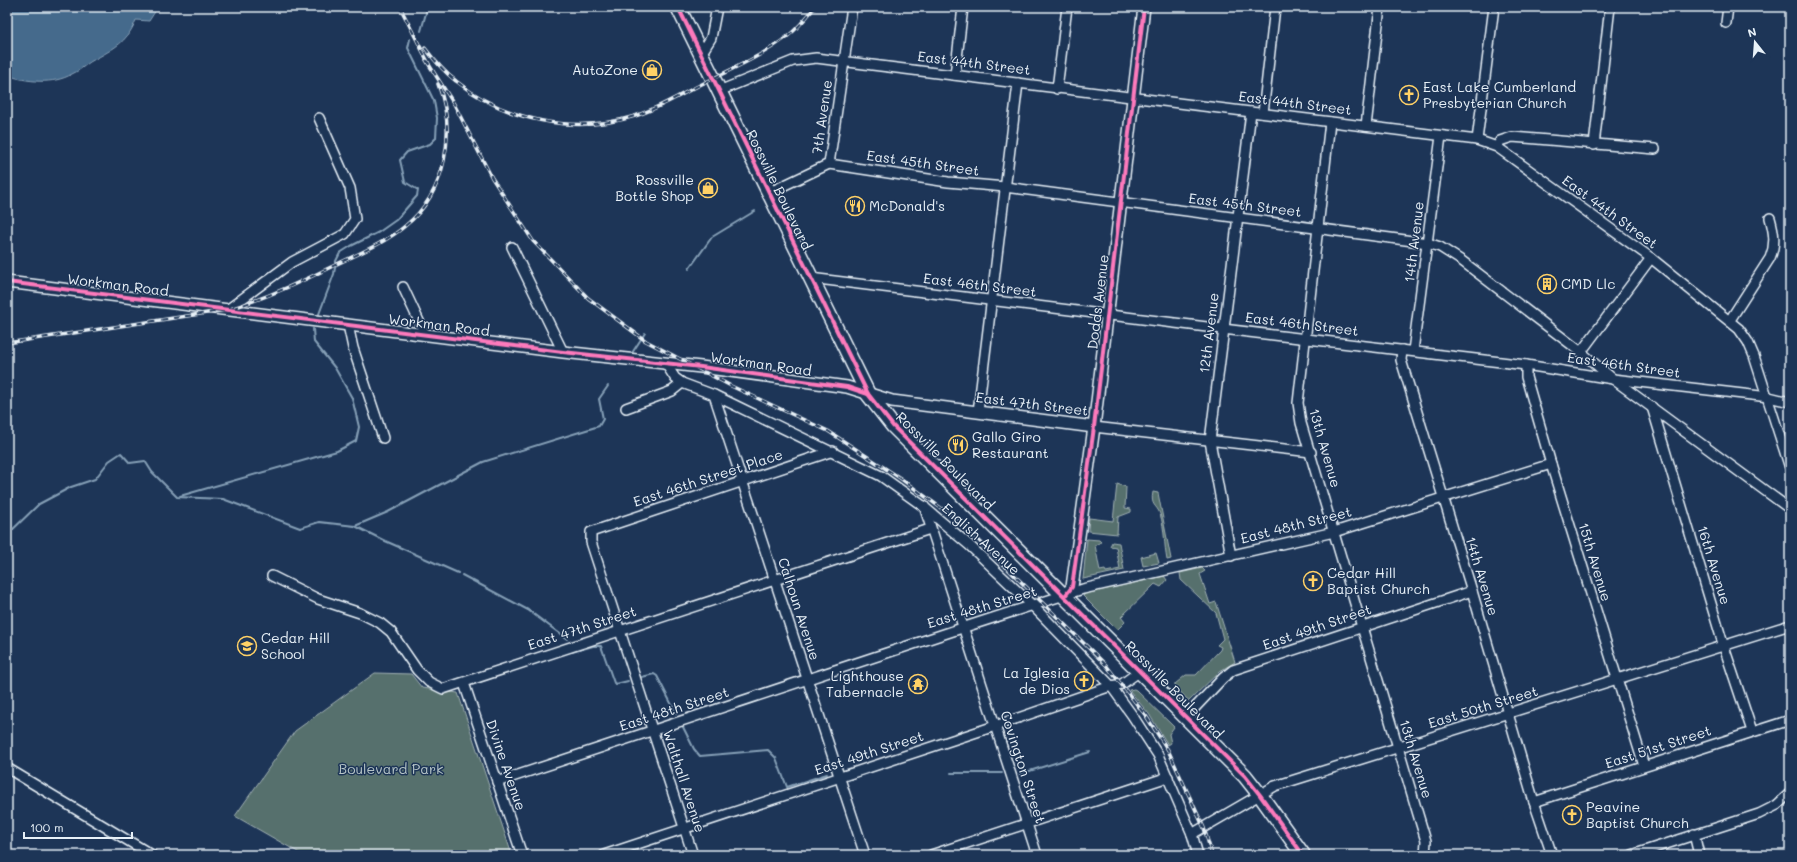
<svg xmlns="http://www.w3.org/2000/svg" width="1797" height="862" font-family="Mali,sans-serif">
<rect width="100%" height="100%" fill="#1d3557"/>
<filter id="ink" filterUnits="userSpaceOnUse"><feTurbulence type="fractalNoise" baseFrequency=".025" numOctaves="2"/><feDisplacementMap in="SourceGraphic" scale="8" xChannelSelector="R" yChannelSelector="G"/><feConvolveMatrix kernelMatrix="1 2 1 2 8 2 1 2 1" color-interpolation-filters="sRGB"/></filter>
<g filter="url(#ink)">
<g fill="#57706d" stroke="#a0b0b2">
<path d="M 1117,484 L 1126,487 L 1125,508 L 1131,509 L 1131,512 L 1118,517 L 1117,534 L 1088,531 L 1089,518 L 1113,521 Z"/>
<path d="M 1153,492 L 1158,493 L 1171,559 L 1167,560 C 1164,545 1165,529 1160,514 C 1157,505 1150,506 1153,492 Z"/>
<path d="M 1087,539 L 1099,540 L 1101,542 L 1095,545 L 1100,571 L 1105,570 L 1106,572 L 1120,569 L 1116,547 L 1110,546 L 1112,542 L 1119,543 L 1124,570 L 1083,579 Z"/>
<path d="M 1156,553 L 1159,563 L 1143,566 L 1141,557 Z"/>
<path d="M 1202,568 L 1205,571 L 1200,574 L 1210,604 L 1216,602 L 1235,662 L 1220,671 L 1189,701 L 1175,686 L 1175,684 L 1186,675 L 1196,675 L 1220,650 L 1221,647 L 1217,645 L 1223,639 L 1216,613 L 1181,580 L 1180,573 Z"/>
<path d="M 1164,576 L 1167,580 L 1161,587 L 1155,584 L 1121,617 L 1125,622 L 1117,630 L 1083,596 L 1085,594 Z"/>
<path d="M 375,673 L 411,674 L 422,688 L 458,693 L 512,855 L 303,855 L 235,816 L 295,731 Z"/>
<path d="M 1134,689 L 1136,690 L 1174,727 L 1169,734 L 1171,743 L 1168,745 L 1149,714 L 1129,690 Z"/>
</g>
<path fill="#446a8c" stroke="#86a0b7" d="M 7,7 L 158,7 L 149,21 L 136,20 C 134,25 131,31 127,36 C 119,47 102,55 90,62 C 84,66 79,71 72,74 C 54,85 26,82 7,75 Z"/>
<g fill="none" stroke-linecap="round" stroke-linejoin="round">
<g stroke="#86a0b7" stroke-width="2">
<path d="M 421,31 L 426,13 L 426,7"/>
<path d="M 689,269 L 712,237 L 755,211"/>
<path d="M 319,314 L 334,274 L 336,261 L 340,253 L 351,246 L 379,232 L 396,220 L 417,196 L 418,190 L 405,182 L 400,160 L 407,152 L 430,144 L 436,138 L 437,118 L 434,101 L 408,48 L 410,39"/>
<path d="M 632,353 L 645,333"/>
<path d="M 180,496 L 337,451 L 356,441 L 359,427 L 352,398 L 335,368 L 314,342 L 313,329"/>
<path d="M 355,526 L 388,512 L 483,462 L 599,426 L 603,419 L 599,399 L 608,386"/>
<path d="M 7,535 L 39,504 L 71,487 L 95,479 L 109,461 L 121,453 L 130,463 L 145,461 L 152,472 L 177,497 L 223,499 L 300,528 L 319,522 L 355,526 L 383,540 L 458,573"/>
<path d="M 462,575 L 528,610 L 567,639"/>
<path d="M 572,652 L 593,646 L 601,646 L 614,683 L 616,684 L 628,681"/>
<path d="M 642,677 L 654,674 L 657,676 L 676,713"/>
<path d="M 683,727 L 694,749 L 700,756 L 768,750 L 776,758 L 787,787 L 827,774"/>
<path d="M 951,773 L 1002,773"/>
<path d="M 1020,774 L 1090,752"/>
<path d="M 848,780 L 884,767"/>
</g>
<g stroke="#e8f1f8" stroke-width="12">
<g id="minor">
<path d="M 1726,23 L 1728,7"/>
<path d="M 701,54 L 711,38 L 717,7"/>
<path d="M 955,75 L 963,7"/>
<path d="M 1057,89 L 1067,7"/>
<path d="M 719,91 L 793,61 L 816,58 L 1477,140 L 1497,147 L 1651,258 L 1739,329 L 1748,342 L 1754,356 L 1790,468"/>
<path d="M 1263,113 L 1275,7"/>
<path d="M 1330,122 L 1298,403 L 1301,423 L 1426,841 L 1425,855"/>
<path d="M 1366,126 L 1380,7"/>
<path d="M 1477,140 L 1494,7"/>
<path d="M 1594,145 L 1610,7"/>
<path d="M 1497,147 L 1500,141 L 1512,137 L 1655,149"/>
<path d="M 829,164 L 948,182 L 1005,187 L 1428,243 L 1440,247 L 1462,261 L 1581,352 L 1613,379 L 1790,509"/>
<path d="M 768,193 L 829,164 L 852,7"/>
<path d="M 512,247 L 563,352"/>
<path d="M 810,278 L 1223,329 L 1526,365 L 1613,379 L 1769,397 L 1790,402"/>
<path d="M 403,287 L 425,334"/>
<path d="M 227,310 L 292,262 L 345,234 L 355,219 L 350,188 L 319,118"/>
<path d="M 1730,320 L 1770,258 C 1776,244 1774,232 1770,218"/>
<path d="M 348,325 L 353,348 L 383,438"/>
<path d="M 1402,350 L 1401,360 L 1472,591 L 1534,802 L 1552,855"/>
<path d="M 1413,351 L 1441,136"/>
<path d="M 1581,352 L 1651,258"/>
<path d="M 666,364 L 675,378 L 682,383 L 714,395 L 881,476 L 923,506 L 969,545 L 1032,605 L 1111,686 L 1132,715 L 1158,755 L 1192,834 L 1198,855"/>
<path d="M 1526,365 L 1526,377 L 1551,464 L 1644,766"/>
<path d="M 714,395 L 865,855"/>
<path d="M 1652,407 L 1724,647 L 1752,731"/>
<path d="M 626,408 L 672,391 L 682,383"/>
<path d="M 978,412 L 1018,83"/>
<path d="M 1094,427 L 1311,452"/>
<path d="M 924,506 L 1037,855"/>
<path d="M 1231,556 L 1210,441 L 1251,112"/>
<path d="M 272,576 L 318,599 L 360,613 L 380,623 L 391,632 L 417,670 L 429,682 L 443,689 L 930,529"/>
<path d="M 464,683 L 522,855"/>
<path d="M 1186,717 L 1223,678 L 1233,670 L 1472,591"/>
<path d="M 7,768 L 152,855"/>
<path d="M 497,782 L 962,628 L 1083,589 L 1334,532 L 1551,464"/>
<path d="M 1534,802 L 1790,720"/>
<path d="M 1192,834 L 1275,786 L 1790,625"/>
<path d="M 1694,834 L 1699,855"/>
<path d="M 604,855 L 995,726 L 1111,686 L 1122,684 L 1140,671"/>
<path d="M 693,855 L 591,542 L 591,532 L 833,451"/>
<path d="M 931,855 L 1168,777"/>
<path d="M 1632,855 L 1759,814 L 1777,805 L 1790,793"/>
</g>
</g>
<g stroke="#e8f1f8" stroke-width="14">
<g id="tertiary">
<path d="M 7,282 L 563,352 L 701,367 L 847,387 L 892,401 L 1094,427"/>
<path d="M 1065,596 L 1072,587 L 1094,427 L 1144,7"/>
</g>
</g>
<g stroke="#e8f1f8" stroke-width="17">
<path id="trunk" d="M 678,7 L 868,394 L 893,426 L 1245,776 L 1260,795 L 1303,855"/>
</g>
<use href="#minor" stroke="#1d3557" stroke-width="9"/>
<use href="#tertiary" stroke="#1d3557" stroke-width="11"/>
<use href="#trunk" stroke="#1d3557" stroke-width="14"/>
<g stroke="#e8f1f8" stroke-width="3.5">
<g id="rail">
<path d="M 400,7 L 429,64"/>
<path d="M 425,48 C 434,60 444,72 456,81 C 506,121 574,135 635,116 C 660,108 683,93 706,82 C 734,68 764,55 788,36 C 798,28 807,17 815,7"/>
<path d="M 426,60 L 454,104 L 492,178 L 533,241 L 588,298 L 646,341 L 731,386 L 828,431 L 900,478 L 960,522 L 1106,665 L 1146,716 L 1168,750 L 1204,828 L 1212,855"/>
<path d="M 7,343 L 227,310 C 263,299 297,284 331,267 C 355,255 384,244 405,226 C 446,193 457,132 438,84"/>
</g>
</g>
<use href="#rail" stroke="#1d3557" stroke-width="2" stroke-dasharray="6" stroke-linecap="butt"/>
<g stroke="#1d3557" stroke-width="6">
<g id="cycleway">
<path d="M 678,7 L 868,394 L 893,426 L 1245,776 L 1260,795 L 1303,855"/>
<path d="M 7,282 L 563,352 L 701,367 L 847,387 L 868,394"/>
<path d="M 1065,596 L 1072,587 L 1094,427 L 1144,7"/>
</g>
</g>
<use href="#cycleway" stroke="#fd7abc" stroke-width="4"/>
</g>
</g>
<defs>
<g id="shop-ring" transform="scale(1)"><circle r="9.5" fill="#1d3557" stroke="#ffd166" stroke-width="1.5"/><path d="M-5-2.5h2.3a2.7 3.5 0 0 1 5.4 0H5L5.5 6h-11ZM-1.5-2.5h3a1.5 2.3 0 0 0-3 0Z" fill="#ffd166"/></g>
<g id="church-ring" transform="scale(1)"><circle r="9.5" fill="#1d3557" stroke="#ffd166" stroke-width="1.5"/><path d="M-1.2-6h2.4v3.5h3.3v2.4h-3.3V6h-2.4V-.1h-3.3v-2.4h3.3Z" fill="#ffd166"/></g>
<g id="restaurant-ring" transform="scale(1)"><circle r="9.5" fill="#1d3557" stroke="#ffd166" stroke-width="1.5"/><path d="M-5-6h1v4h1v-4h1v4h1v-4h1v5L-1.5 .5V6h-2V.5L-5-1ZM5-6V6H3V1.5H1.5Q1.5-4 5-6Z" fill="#ffd166"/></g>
<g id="building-ring" transform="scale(1)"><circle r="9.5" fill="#1d3557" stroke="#ffd166" stroke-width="1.5"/><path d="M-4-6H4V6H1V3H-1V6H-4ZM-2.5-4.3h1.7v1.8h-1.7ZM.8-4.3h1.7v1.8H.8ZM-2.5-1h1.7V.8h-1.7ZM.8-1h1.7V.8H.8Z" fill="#ffd166"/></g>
<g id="school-ring" transform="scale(1)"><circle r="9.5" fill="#1d3557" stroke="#ffd166" stroke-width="1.5"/><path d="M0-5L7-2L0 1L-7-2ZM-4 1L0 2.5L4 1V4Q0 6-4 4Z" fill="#ffd166"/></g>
<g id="temple-ring" transform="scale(1)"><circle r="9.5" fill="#1d3557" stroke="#ffd166" stroke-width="1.5"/><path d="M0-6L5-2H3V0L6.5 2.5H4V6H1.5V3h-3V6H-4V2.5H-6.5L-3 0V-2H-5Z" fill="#ffd166"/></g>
</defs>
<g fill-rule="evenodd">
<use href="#shop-ring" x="652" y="70"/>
<use href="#church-ring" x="1409" y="95"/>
<use href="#shop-ring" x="708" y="188"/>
<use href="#restaurant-ring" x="855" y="206"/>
<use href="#building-ring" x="1547" y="284"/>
<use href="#restaurant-ring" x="958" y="445"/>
<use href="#church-ring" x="1313" y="581"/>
<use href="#school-ring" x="247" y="646"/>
<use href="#church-ring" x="1084" y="681"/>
<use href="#temple-ring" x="918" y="684"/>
<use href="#church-ring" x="1572" y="815"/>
</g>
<g text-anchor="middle" stroke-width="3" stroke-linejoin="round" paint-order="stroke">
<g font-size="14" fill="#e8f1f8" stroke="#1d3557">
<text transform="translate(974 63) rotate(7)" y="5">East 44th Street</text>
<text transform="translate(1295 103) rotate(7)" y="5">East 44th Street</text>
<text transform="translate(822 117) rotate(-82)" y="5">7th Avenue</text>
<text transform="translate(923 163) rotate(8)" y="5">East 45th Street</text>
<text transform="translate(779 190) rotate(64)" y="5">Rossville Boulevard</text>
<text transform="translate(1245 205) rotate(7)" y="5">East 45th Street</text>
<text transform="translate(1610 212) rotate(36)" y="5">East 44th Street</text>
<text transform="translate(1414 242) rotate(-83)" y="5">14th Avenue</text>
<text transform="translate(118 285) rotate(7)" y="5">Workman Road</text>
<text transform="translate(980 285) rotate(7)" y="5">East 46th Street</text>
<text transform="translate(1098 302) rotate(-83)" y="5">Dodds Avenue</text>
<text transform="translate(1302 324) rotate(7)" y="5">East 46th Street</text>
<text transform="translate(439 325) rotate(7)" y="5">Workman Road</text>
<text transform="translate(1209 333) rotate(-83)" y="5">12th Avenue</text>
<text transform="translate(761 364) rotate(8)" y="5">Workman Road</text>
<text transform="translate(1624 365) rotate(8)" y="5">East 46th Street</text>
<text transform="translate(1032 404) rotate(7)" y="5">East 47th Street</text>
<text transform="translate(1325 448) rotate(74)" y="5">13th Avenue</text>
<text transform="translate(945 461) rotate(45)" y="5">Rossville Boulevard</text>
<text transform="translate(708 478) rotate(-18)" y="5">East 46th Street Place</text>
<text transform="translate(1296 525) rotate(-14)" y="5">East 48th Street</text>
<text transform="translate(981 539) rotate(42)" y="5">English Avenue</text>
<text transform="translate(1595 562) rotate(73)" y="5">15th Avenue</text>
<text transform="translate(1714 565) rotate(73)" y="5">16th Avenue</text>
<text transform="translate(1482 576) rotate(73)" y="5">14th Avenue</text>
<text transform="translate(982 607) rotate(-17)" y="5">East 48th Street</text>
<text transform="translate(799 609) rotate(72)" y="5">Calhoun Avenue</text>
<text transform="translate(1317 627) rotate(-19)" y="5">East 49th Street</text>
<text transform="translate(582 628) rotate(-18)" y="5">East 47th Street</text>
<text transform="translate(1174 690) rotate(45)" y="5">Rossville Boulevard</text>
<text transform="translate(1483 707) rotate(-17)" y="5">East 50th Street</text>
<text transform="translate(674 709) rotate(-18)" y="5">East 48th Street</text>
<text transform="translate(1658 747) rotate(-18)" y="5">East 51st Street</text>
<text transform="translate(869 753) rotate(-18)" y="5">East 49th Street</text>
<text transform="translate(1416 759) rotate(73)" y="5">13th Avenue</text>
<text transform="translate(506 765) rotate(71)" y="5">Divine Avenue</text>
<text transform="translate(1023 767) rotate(72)" y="5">Covington Street</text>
<text transform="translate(684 781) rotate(72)" y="5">Walthall Avenue</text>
</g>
<g font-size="14" fill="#e8f1f8" stroke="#1d3557" text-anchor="start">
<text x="638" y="75" text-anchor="end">AutoZone</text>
<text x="1423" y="92">East Lake Cumberland<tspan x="1423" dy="16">Presbyterian Church</tspan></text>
<text x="694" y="185" text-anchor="end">Rossville<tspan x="694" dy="16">Bottle Shop</tspan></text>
<text x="869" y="211">McDonald's</text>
<text x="1561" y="289">CMD Llc</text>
<text x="972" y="442">Gallo Giro<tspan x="972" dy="16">Restaurant</tspan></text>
<text x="1327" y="578">Cedar Hill<tspan x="1327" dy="16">Baptist Church</tspan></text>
<text x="261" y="643">Cedar Hill<tspan x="261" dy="16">School</tspan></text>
<text x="1070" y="678" text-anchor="end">La Iglesia<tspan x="1070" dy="16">de Dios</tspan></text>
<text x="904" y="681" text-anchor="end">Lighthouse<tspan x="904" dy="16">Tabernacle</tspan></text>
<text x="1586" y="812">Peavine<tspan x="1586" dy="16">Baptist Church</tspan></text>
</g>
<g font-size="14" fill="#b5c4c7" stroke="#1d3557">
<text x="391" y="774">Boulevard Park</text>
</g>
</g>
<rect width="1797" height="862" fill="none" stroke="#1d3557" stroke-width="24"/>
<rect x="12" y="12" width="1773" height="838" fill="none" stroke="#e8f1f8" stroke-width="1.5" filter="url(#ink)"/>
<g transform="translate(1755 42) rotate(343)" stroke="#1d3557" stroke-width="3" paint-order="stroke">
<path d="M0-3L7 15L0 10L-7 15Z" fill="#e8f1f8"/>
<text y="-6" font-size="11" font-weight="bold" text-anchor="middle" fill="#e8f1f8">N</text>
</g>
<path d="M24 832v6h108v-6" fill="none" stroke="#e8f1f8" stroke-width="2"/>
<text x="30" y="832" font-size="12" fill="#e8f1f8" stroke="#1d3557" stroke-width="3" paint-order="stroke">100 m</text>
</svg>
